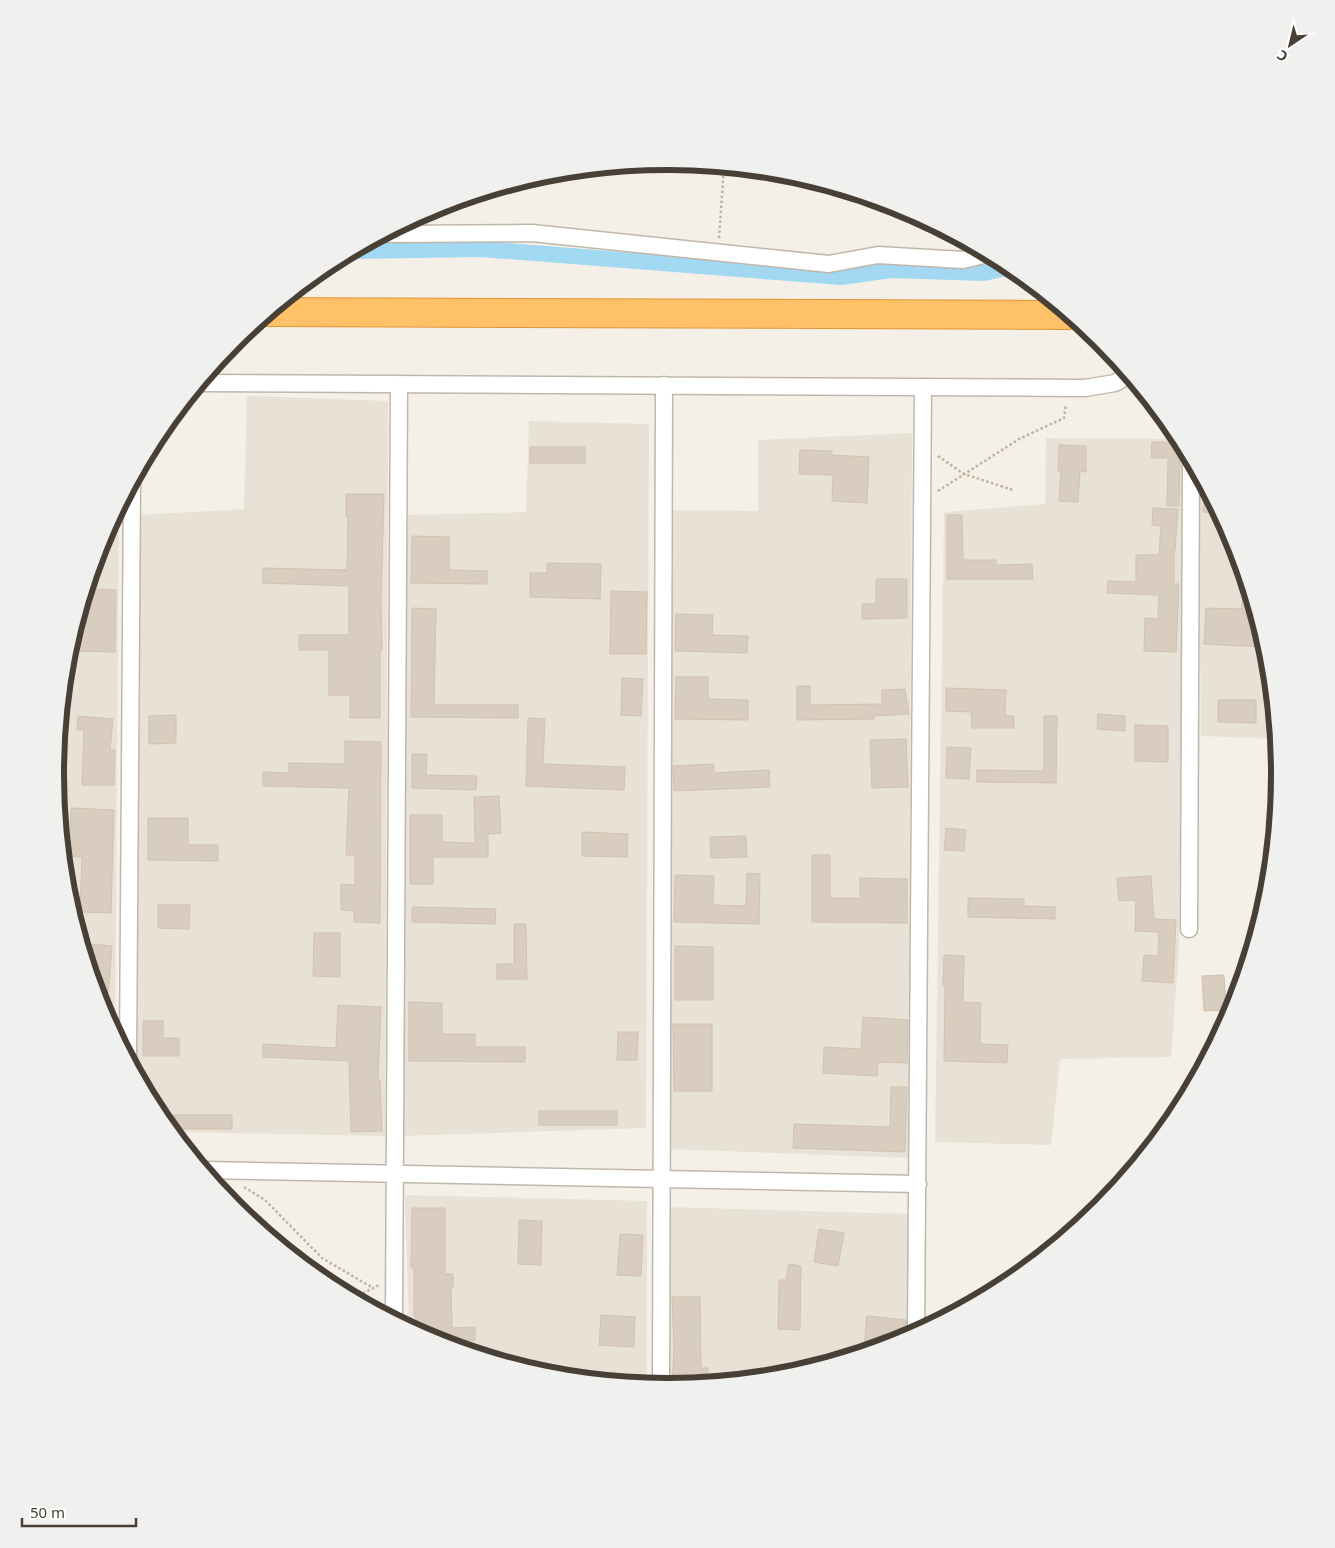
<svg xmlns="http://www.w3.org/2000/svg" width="1335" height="1548" font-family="'Noto Sans',sans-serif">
<rect width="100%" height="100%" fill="#f4f0e8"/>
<g fill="#e8e1d6">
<path d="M 247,396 L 388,401 L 385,1136 L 173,1132 L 158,1114 L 137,1074 L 139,515 L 244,509 Z"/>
<path d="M 529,421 L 649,424 L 646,1128 L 404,1136 L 406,515 L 526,512 Z"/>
<path d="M 912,433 L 908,1158 L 667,1149 L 671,510 L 758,511 L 758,440 Z"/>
<path d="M 1046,438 L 1180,439 L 1184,447 L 1179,950 L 1171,1057 L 1060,1059 L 1051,1145 L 935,1142 L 944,512 L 1045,504 Z"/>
<path d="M 1198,474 L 1233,540 L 1268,655 L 1276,739 L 1201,736 Z"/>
<path d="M 115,515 L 119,515 L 115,1033 L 102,1008 L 67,893 L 55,774 L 67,654 L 102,539 Z"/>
<path d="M 405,1195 L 647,1201 L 647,1384 L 548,1375 L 433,1340 L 409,1327 Z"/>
<path d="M 668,1207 L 910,1214 L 909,1336 L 902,1340 L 787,1375 L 669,1386 Z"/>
</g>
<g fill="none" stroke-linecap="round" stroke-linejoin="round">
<path stroke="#a3d8f2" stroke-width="16" d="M 352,251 L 481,249 L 841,277 L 891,270 L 984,273 L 1011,267"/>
</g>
<g fill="#d9cdc0" stroke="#d1c2b0">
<path d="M 1152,442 L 1180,442 L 1179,506 L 1167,506 L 1168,458 L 1151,458 Z"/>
<path d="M 1059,445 L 1086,446 L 1086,472 L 1080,471 L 1078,502 L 1059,501 L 1061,471 L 1058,471 Z"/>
<rect x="530" y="447" width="55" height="16"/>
<path d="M 800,450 L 832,451 L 832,455 L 869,457 L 867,503 L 832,501 L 833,475 L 799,474 Z"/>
<path d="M 1204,486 L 1219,513 L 1203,512 Z"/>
<path d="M 346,494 L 384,494 L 381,601 L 382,650 L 380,650 L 380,718 L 350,718 L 350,695 L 329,695 L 329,650 L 299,650 L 299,635 L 349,635 L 349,586 L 263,583 L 263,568 L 347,570 L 348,517 L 346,517 Z"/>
<path d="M 1153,508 L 1178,509 L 1175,551 L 1174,551 L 1174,584 L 1179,584 L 1176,652 L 1144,651 L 1145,618 L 1158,619 L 1159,595 L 1107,593 L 1108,581 L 1136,582 L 1136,555 L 1159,555 L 1161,526 L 1152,525 Z"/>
<path d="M 947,515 L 962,515 L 963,560 L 996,560 L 996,565 L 1032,564 L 1033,579 L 947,579 Z"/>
<path d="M 412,536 L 449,537 L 449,570 L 487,571 L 487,584 L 411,583 Z"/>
<path d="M 547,563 L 601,564 L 600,599 L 530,597 L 530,573 L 547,573 Z"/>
<path d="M 1245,577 L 1262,635 L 1262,647 L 1204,644 L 1206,608 L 1242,609 L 1243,578 Z"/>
<path d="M 876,579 L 907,579 L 907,618 L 862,619 L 862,604 L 876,604 Z"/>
<path d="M 87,589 L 116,590 L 115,652 L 68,651 L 72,637 L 82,638 L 82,603 Z"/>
<path d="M 611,591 L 647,592 L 646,654 L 610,654 Z"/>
<path d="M 412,608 L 436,609 L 434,705 L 518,705 L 518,718 L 411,717 Z"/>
<path d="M 676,614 L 713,615 L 712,635 L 748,636 L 747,653 L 675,651 Z"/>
<path d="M 676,677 L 708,677 L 708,699 L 748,700 L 748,720 L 675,719 Z"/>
<path d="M 622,678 L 643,679 L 641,716 L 621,715 Z"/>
<path d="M 797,686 L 810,686 L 810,705 L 882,704 L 882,690 L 905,689 L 909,714 L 874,716 L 874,719 L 797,720 Z"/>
<path d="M 946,688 L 1006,690 L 1005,716 L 1014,716 L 1014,728 L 972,728 L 971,712 L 946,711 Z"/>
<path d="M 1218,700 L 1256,700 L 1256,723 L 1218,722 Z"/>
<path d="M 1098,714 L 1125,716 L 1125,731 L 1097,729 Z"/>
<path d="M 176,715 L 176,743 L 149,744 L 149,716 Z"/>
<path d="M 78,716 L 113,719 L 110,750 L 115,750 L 114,785 L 82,785 L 84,730 L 77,730 Z"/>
<path d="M 1044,716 L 1057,716 L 1056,783 L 977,782 L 977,770 L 1044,771 Z"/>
<path d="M 528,718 L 545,719 L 543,764 L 625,767 L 624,790 L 526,786 Z"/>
<path d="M 1135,725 L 1168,726 L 1168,762 L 1135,761 Z"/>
<path d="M 906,739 L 908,787 L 872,788 L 870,740 Z"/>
<path d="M 345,741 L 381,742 L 380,923 L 354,922 L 354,911 L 341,910 L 341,884 L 355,885 L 355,855 L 346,855 L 349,788 L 263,786 L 263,772 L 289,773 L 289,763 L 345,764 Z"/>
<path d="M 947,747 L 971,748 L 969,779 L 946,778 Z"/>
<path d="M 412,754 L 427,754 L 426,775 L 477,776 L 476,790 L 412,788 Z"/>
<path d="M 714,764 L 714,773 L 769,770 L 770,787 L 674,791 L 673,766 Z"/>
<path d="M 499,796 L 501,833 L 488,834 L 488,857 L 433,857 L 433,884 L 410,884 L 410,815 L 442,815 L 442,842 L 475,843 L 474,797 Z"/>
<path d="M 71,808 L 114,810 L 111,913 L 80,912 L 82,857 L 63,856 L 61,838 L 70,838 Z"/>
<path d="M 148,818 L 188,818 L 188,845 L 218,845 L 218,861 L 148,860 Z"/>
<path d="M 946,828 L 966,830 L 964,851 L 944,850 Z"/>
<path d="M 582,832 L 628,834 L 627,857 L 582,856 Z"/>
<path d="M 746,836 L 747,857 L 711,858 L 710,837 Z"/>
<path d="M 812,855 L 830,855 L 830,898 L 860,898 L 860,878 L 907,879 L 907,923 L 812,922 Z"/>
<path d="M 747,873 L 760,874 L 759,924 L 674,922 L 675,875 L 714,876 L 713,905 L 746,906 Z"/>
<path d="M 1151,876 L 1154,919 L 1176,920 L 1173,983 L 1142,981 L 1144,955 L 1158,956 L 1159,932 L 1135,931 L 1136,900 L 1119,901 L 1117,878 Z"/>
<path d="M 968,898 L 1024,899 L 1024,906 L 1055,907 L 1055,919 L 968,917 Z"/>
<path d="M 158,905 L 190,905 L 189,929 L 158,928 Z"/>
<path d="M 412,907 L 496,909 L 495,924 L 412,922 Z"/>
<path d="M 514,924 L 526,924 L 527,979 L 497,979 L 497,964 L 514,964 Z"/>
<path d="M 314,933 L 340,933 L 340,977 L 313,976 Z"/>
<path d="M 87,944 L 112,946 L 108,995 L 97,994 L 86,957 Z"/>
<path d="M 675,946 L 713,947 L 713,1000 L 675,1000 Z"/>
<path d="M 944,955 L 964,956 L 963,1002 L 981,1003 L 980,1044 L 1008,1045 L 1007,1063 L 944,1061 L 945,986 L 943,986 Z"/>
<path d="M 1224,975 L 1226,1010 L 1204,1011 L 1202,976 Z"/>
<path d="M 409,1002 L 442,1003 L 442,1034 L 475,1034 L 475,1047 L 525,1047 L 525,1062 L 409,1061 Z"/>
<path d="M 338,1005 L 381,1007 L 378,1080 L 380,1080 L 382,1131 L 351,1132 L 349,1061 L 263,1057 L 263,1044 L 336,1048 Z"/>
<path d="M 863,1017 L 908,1020 L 907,1063 L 878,1062 L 877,1076 L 823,1073 L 824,1047 L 861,1049 Z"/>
<path d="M 143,1021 L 163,1021 L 163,1038 L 179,1038 L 179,1056 L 143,1056 Z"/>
<path d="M 673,1024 L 712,1024 L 712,1091 L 674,1091 Z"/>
<path d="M 618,1032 L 638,1032 L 637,1060 L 617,1060 Z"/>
<path d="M 891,1087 L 907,1087 L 905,1152 L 793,1148 L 794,1124 L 890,1127 Z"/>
<rect x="539" y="1111" width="78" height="14"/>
<path d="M 159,1115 L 232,1115 L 232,1129 L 170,1129 Z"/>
<path d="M 412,1208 L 445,1208 L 445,1274 L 453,1274 L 453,1287 L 451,1287 L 452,1328 L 475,1327 L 475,1340 L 438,1341 L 417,1331 L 416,1316 L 414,1316 L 414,1268 L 411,1268 Z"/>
<path d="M 519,1220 L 542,1221 L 541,1265 L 518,1264 Z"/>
<path d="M 819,1229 L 844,1233 L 838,1266 L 814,1262 Z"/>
<path d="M 620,1234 L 643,1235 L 641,1276 L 617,1275 Z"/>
<path d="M 789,1264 L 801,1266 L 800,1330 L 778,1329 L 779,1280 L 786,1280 Z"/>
<path d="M 672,1297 L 700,1297 L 701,1368 L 708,1368 L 707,1383 L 672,1386 L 674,1348 Z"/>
<path d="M 601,1315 L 635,1317 L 634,1347 L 599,1345 Z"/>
<path d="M 867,1316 L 906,1320 L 904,1339 L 875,1348 L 864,1347 Z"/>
</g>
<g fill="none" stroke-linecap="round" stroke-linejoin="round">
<g stroke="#c0b7aa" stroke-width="19">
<g id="street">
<path d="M 384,234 L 532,233 L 829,264 L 878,255 L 963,260 L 988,254"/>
<path d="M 200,383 L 1085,388 L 1115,383 L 1129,375"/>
<path d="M 1189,929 L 1191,461"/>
<path d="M 128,1057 L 132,483"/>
<path d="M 204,1170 L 918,1184"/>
<path d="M 394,1319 L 399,384"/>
<path d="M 916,1332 L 923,387"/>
<path d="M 661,1386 L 664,385"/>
</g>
</g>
<g stroke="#e29535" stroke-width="30">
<path id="highway" d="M 269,312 L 1068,315"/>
</g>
<g stroke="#c2b19b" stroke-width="2.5" stroke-dasharray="2.5 2.5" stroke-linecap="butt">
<path d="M 719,238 L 724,167"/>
<path d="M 938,456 L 964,474 L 1013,490"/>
<path d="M 938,491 L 1019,439 L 1064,418 L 1066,404"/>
<path d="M 244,1187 L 265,1200 L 322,1258 L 373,1288"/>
<path d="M 354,1298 L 379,1285"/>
</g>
<use href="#street" stroke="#fff" stroke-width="16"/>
<use href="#highway" stroke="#ffc168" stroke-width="28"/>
</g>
<path d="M0 0H1335V1548H0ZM667 170H668A603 603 0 0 1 1271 773V775A603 603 0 0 1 668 1378H667A603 603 0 0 1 64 775V773A603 603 0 0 1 667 170Z" fill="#f0f0ef" fill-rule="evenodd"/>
<path fill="none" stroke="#484036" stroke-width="6" d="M667 170H668A603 603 0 0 1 1271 773V775A603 603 0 0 1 668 1378H667A603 603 0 0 1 64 775V773A603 603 0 0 1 667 170Z"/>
<g transform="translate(1290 45) rotate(215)" stroke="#ffffff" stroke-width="4" paint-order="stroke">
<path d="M0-4L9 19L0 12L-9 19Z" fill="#484036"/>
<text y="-8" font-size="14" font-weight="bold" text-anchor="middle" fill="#484036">С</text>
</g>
<path d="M22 1518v8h114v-8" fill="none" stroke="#484036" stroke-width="2.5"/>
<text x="30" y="1518" font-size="15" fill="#484036" stroke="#ffffff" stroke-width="4" paint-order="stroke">50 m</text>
</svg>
